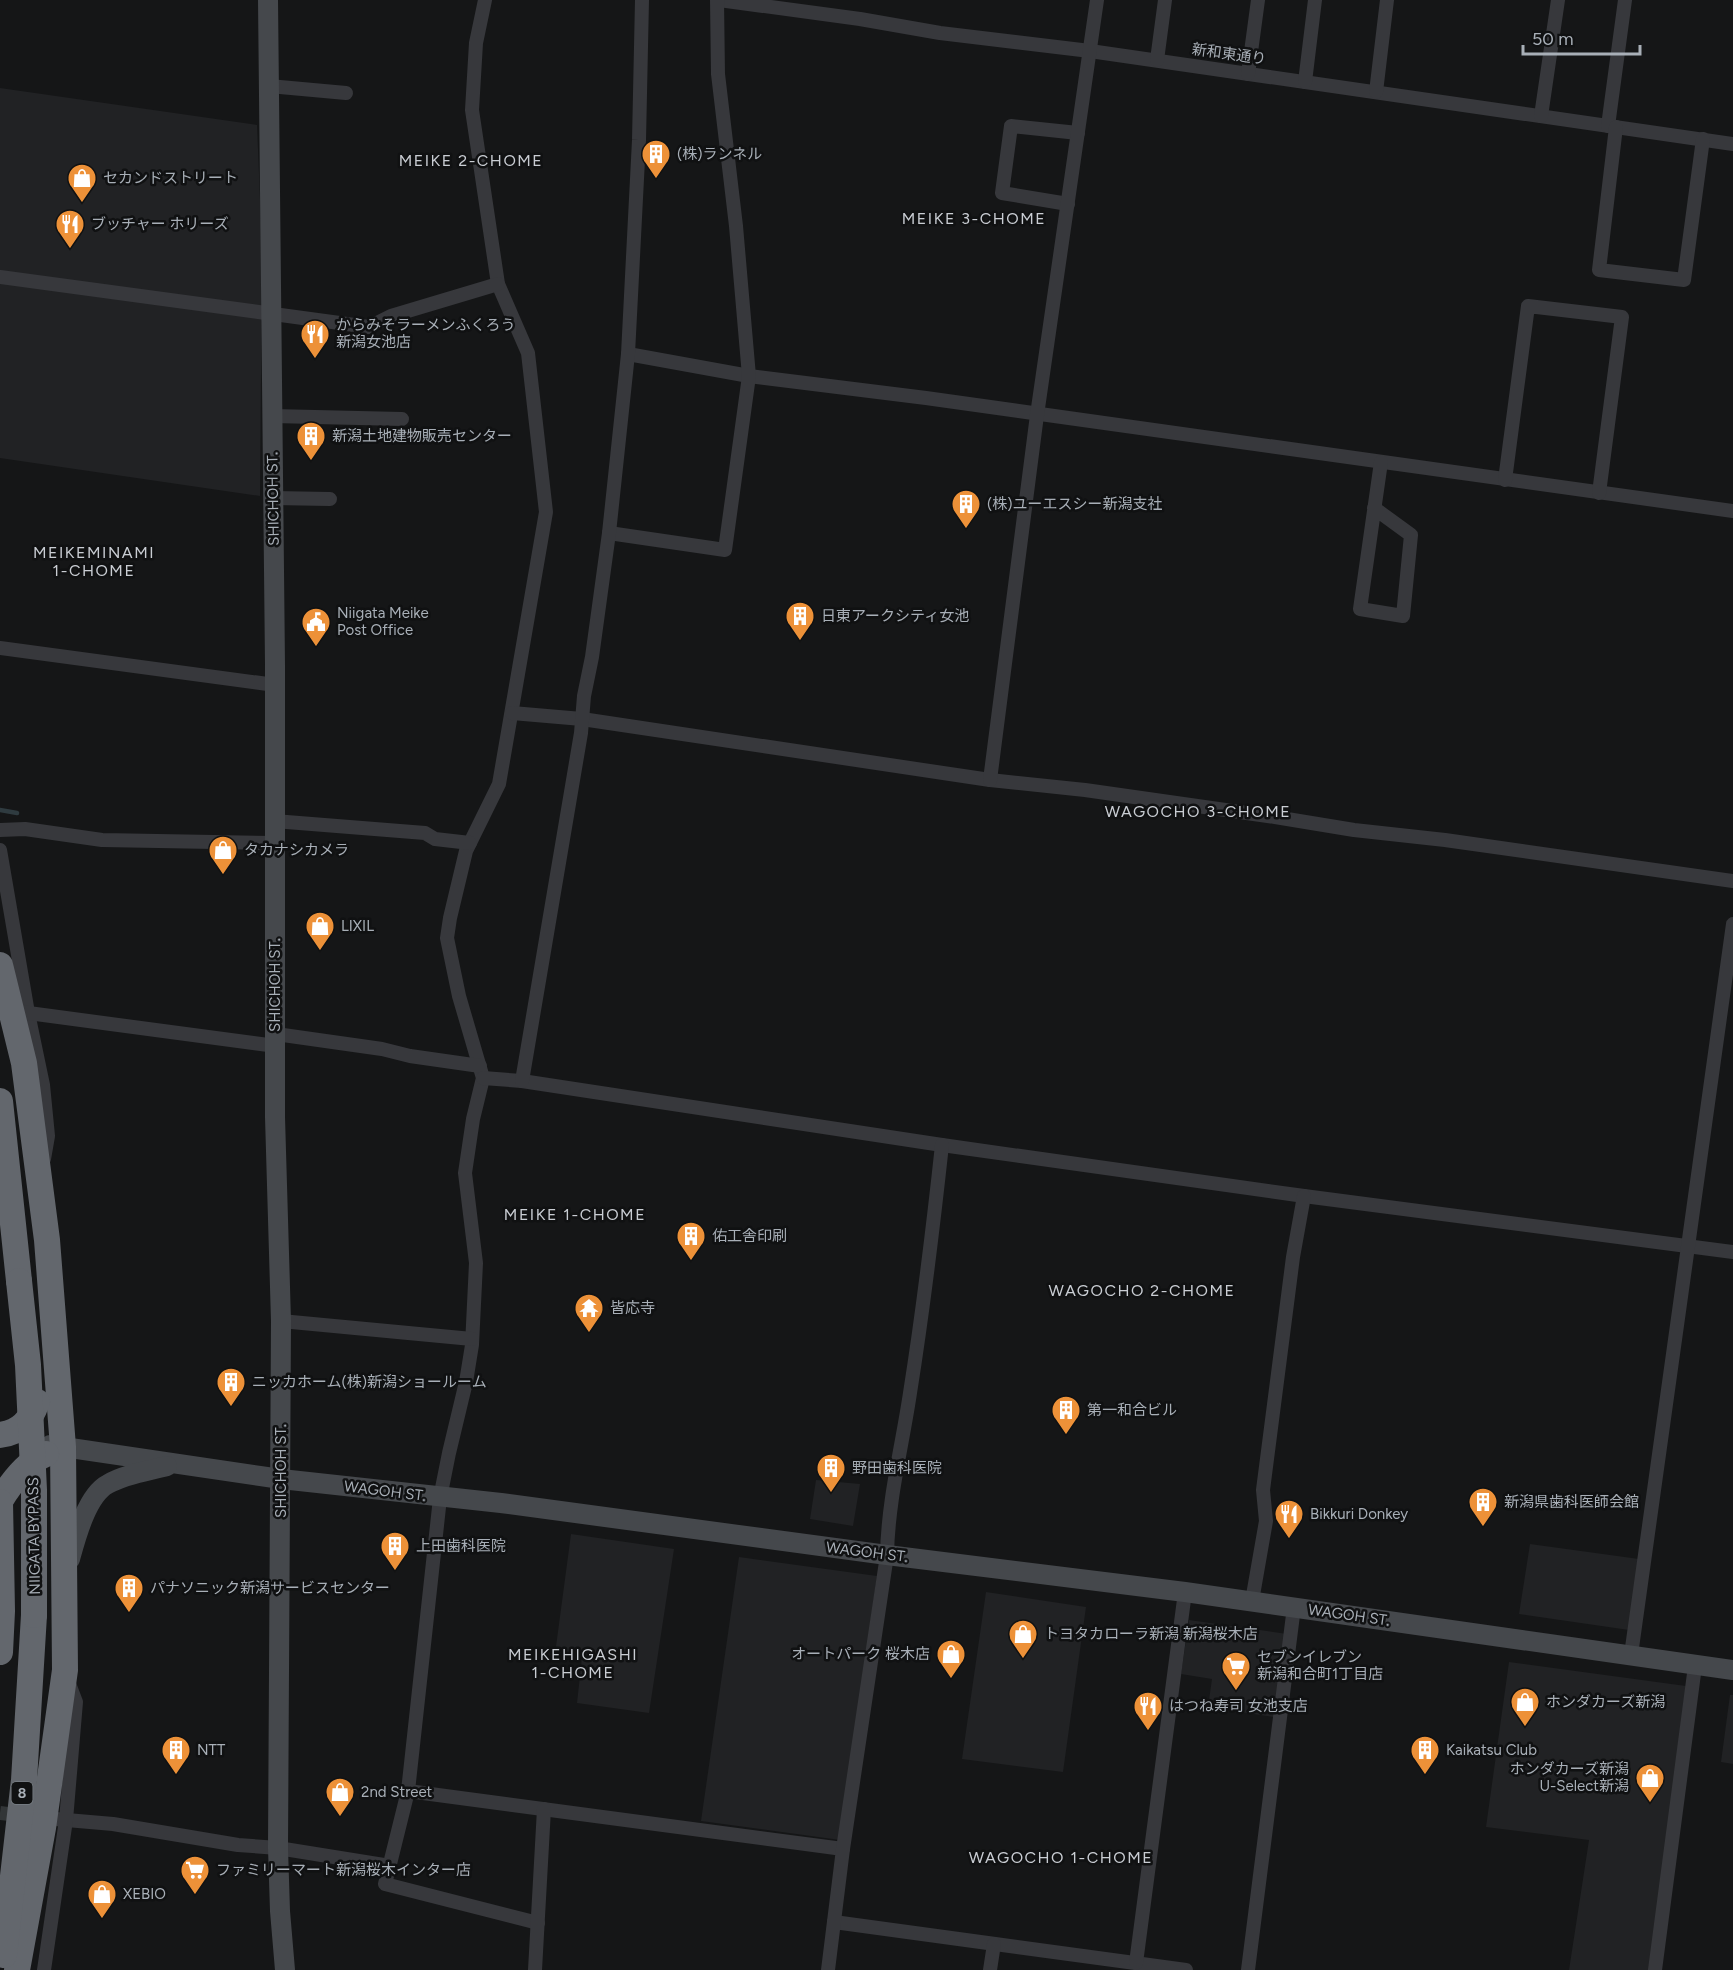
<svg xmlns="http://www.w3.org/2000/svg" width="1733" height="1970" font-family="Figtree,'Noto Sans JP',sans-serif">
<rect width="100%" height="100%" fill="#151617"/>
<g fill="#212224">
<path d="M 0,88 L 257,125 L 262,248 L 260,496 L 0,458 Z"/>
<path d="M 816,1480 L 860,1484 L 853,1526 L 810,1519 Z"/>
<path d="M 571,1534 L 674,1549 L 649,1713 L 577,1703 L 582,1658 L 555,1654 Z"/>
<path d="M 1530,1544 L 1639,1559 L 1629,1630 L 1519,1614 Z"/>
<path d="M 739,1557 L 877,1576 L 840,1840 L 701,1821 Z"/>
<path d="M 986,1592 L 1086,1607 L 1063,1772 L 962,1759 Z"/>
<path d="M 1189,1620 L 1287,1634 L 1274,1717 L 1208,1707 L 1212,1679 L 1181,1674 Z"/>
<path d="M 1509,1662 L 1686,1686 L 1649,1970 L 1569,1970 L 1589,1840 L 1486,1827 Z"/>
<path d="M 1730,1695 L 1733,1695 L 1733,1764 L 1721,1762 Z"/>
</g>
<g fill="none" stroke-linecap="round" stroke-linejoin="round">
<path stroke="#2f3b40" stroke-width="4.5" d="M 0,810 L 17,813"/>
<path stroke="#323537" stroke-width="14" stroke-dasharray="14 7" stroke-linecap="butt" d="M 0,1813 L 25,1816"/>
<g stroke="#37383c" stroke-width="14">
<path d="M 485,0 L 476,43 L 472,110 L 498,284 L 528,353 L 546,512 L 499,784 L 466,851 L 450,918 L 447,938 L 459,996 L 483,1078 L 473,1119 L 465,1173 L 476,1263 L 472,1345 L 466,1382 L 449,1453 L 440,1498 L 408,1791 L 385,1884 L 538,1923"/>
<path d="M 719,0 L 860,19 L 940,33 L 1090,51 L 1733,144"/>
<path d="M 1157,60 L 1165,0"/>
<path d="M 1248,74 L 1258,0"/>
<path d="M 1305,82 L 1315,0"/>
<path d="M 269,86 L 346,93"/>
<path d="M 1376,92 L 1387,0"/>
<path d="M 1541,116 L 1558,0"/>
<path d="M 1608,126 L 1625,0"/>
<path d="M 1616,127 L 1599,270 L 1684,280 L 1703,139"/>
<path d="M 1068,204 L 1002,193 L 1011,126 L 1078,133"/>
<path d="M 0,277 L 369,327 L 391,316 L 498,284"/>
<path d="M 628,354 L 749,376 L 926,398 L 1733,511"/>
<path d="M 272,416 L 402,419"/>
<path d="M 1505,480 L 1528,306 L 1622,317 L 1599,493"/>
<path d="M 273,498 L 330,499"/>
<path d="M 1374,508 L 1411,535 L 1403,616 L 1360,609 L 1381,462"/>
<path d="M 609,533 L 725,550 L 749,376 L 736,226 L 718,74 L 717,0"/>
<path d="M 0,648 L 275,685"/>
<path d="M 512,713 L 582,719 L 990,780 L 1085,790 L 1275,817 L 1354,830 L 1445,840 L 1733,881"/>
<path d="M 990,780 L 1037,415 L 1097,0"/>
<path d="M 274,821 L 425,833 L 435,839 L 470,843"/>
<path d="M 0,830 L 25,829 L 102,840 L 274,843"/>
<path d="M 0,850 L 28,1013 L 43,1085 L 48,1136 L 44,1159"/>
<path d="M 21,1012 L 276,1046"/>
<path d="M 276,1034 L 382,1049 L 410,1056 L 480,1066"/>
<path d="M 483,1078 L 522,1081 L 942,1145 L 1304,1196 L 1733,1252"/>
<path d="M 522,1081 L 581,733 L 584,696 L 592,657 L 609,533 L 628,354 L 639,140 L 642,0"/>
<path d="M 281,1321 L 472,1339"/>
<path d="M 1252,1601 L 1266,1521 L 1263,1490 L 1293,1257 L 1304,1196"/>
<path d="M 1631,1655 L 1733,924"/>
<path d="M 408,1791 L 843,1849"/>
<path d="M 55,1819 L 113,1824 L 238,1845 L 278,1848 L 390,1866"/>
<path d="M 834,1922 L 1186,1970"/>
<path d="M 1136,1963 L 1185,1592"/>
<path d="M 44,1970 L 66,1820 L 76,1702 L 68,1681"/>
<path d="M 535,1970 L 544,1809"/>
<path d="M 828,1970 L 843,1849 L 887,1555 C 888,1500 902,1447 910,1393 C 923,1311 933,1228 942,1145"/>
<path d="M 990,1970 L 994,1944"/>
<path d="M 1248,1970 L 1294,1607"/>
<path d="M 1655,1970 L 1695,1666"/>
</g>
<g stroke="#45484c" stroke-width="20">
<path d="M 268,0 L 275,665 L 275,1117 L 281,1321 L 278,1848 L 280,1911 L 285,1970"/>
<path d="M 50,1445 L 281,1479 L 501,1503 L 887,1555 L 1185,1592 L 1733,1670"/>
<path d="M 70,1559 C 76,1537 87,1495 108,1484 C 125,1474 148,1471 167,1466"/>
</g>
<g stroke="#63676d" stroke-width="26">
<path d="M 0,965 L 24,1063 L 47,1240 L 63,1447 L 65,1670 L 43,1828 L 17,1970"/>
<path d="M 0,1101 L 19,1281"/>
<path d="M 0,1435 C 21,1432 30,1421 37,1402"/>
<path d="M 0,1501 C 11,1483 26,1462 46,1454"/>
<path d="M 0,1502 L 2,1611 L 0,1652"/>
<path d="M 4,1955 L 24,1780 L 34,1615"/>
</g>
<path stroke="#63676d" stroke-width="26" d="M 19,1281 L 28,1365 L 34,1490 L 34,1615"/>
</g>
<defs>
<g id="building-pin" transform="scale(1.5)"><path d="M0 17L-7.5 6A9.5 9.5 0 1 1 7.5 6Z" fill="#ed9138" stroke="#101112"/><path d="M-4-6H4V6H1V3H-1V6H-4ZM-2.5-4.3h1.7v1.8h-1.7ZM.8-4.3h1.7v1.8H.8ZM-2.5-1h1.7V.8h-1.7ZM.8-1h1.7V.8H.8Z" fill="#fff"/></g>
<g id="shop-pin" transform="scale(1.5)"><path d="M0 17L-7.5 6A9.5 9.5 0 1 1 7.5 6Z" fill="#ed9138" stroke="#101112"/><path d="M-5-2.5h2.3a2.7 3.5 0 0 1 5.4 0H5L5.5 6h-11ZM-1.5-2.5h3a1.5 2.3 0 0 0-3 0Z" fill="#fff"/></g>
<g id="restaurant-pin" transform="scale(1.5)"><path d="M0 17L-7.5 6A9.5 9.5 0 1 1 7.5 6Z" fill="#ed9138" stroke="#101112"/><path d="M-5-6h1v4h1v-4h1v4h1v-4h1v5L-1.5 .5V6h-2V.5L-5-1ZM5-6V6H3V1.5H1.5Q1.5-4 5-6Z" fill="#fff"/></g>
<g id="civic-pin" transform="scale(1.5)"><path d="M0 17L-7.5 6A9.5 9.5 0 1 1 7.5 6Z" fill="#ed9138" stroke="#101112"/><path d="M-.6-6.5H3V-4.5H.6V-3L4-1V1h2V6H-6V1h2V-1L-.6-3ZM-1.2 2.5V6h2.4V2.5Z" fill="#fff"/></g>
<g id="temple-pin" transform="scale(1.5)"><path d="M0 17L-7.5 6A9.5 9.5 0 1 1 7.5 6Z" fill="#ed9138" stroke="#101112"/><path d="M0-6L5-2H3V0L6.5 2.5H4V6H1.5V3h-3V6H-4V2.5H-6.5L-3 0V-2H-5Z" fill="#fff"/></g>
<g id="supermarket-pin" transform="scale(1.5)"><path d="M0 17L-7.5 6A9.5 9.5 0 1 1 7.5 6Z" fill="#ed9138" stroke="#101112"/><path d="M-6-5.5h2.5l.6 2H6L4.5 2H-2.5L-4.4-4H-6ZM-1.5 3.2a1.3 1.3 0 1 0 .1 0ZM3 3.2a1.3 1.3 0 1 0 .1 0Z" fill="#fff"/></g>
</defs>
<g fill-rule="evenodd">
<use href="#building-pin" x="656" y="154"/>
<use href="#shop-pin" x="82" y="178"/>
<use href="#restaurant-pin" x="70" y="224"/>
<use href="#restaurant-pin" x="315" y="334"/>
<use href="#building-pin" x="311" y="436"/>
<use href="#building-pin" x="966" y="504"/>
<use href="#building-pin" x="800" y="616"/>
<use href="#civic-pin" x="316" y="622"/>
<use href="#shop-pin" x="223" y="850"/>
<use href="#shop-pin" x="320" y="926"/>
<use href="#building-pin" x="691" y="1236"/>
<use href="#temple-pin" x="589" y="1308"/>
<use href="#building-pin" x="231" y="1382"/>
<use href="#building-pin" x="1066" y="1410"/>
<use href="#building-pin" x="831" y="1468"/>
<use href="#building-pin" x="1483" y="1502"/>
<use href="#restaurant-pin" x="1289" y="1514"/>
<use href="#building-pin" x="395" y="1546"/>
<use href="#building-pin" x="129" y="1588"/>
<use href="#shop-pin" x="1023" y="1634"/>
<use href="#shop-pin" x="951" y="1654"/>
<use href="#supermarket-pin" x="1236" y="1666"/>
<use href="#shop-pin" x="1525" y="1702"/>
<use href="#restaurant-pin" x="1148" y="1706"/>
<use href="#building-pin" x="176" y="1750"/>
<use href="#building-pin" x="1425" y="1750"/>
<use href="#shop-pin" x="1650" y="1778"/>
<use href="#shop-pin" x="340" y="1792"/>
<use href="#supermarket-pin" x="195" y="1870"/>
<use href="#shop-pin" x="102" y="1894"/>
</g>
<g text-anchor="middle" stroke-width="5" stroke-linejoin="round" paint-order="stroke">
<rect fill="#101112" stroke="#7a8086" stroke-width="1.5" x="11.5" y="1782" width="21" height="22" rx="4.5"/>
<g font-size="14" font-weight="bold" fill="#a8afb7">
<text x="22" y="1798">8</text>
</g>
<g font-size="15" fill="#a8afb7" stroke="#101112">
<text transform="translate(1229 54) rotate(8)" y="5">新和東通り</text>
<text transform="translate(273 499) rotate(-91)" y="5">SHICHOH ST.</text>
<text transform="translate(275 985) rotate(-90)" y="5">SHICHOH ST.</text>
<text transform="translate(281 1471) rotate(-90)" y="5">SHICHOH ST.</text>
<text transform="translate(385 1491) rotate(7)" y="5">WAGOH ST.</text>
<text transform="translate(34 1536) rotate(-91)" y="5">NIIGATA BYPASS</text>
<text transform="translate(867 1552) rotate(7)" y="5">WAGOH ST.</text>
<text transform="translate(1349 1615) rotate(8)" y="5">WAGOH ST.</text>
</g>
<g font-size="15" fill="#a8afb7" stroke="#101112" text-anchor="start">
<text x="677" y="159">(株)ランネル</text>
<text x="103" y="183">セカンドストリート</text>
<text x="91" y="229">ブッチャー ホリーズ</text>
<text x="336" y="330">からみそラーメンふくろう<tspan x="336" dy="17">新潟女池店</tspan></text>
<text x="332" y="441">新潟土地建物販売センター</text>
<text x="987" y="509">(株)ユーエスシー新潟支社</text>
<text x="337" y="618">Niigata Meike<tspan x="337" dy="17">Post Office</tspan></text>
<text x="821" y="621">日東アークシティ女池</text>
<text x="244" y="855">タカナシカメラ</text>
<text x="341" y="931">LIXIL</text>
<text x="712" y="1241">佑工舎印刷</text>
<text x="610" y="1313">皆応寺</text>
<text x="252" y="1387">ニッカホーム(株)新潟ショールーム</text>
<text x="1087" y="1415">第一和合ビル</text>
<text x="852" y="1473">野田歯科医院</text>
<text x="1504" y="1507">新潟県歯科医師会館</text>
<text x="1310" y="1519">Bikkuri Donkey</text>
<text x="416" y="1551">上田歯科医院</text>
<text x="150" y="1593">パナソニック新潟サービスセンター</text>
<text x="1044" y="1639">トヨタカローラ新潟 新潟桜木店</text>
<text x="930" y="1659" text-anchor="end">オートパーク 桜木店</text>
<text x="1257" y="1662">セブンイレブン<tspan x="1257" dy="17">新潟和合町1丁目店</tspan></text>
<text x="1546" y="1707">ホンダカーズ新潟</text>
<text x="1169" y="1711">はつね寿司 女池支店</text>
<text x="197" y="1755">NTT</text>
<text x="1446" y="1755">Kaikatsu Club</text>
<text x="1629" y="1774" text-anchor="end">ホンダカーズ新潟<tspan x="1629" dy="17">U-Select新潟</tspan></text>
<text x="361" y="1797">2nd Street</text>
<text x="216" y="1875">ファミリーマート新潟桜木インター店</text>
<text x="123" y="1899">XEBIO</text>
</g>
<g font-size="16" letter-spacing="1.5" fill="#c9cdd3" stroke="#101112">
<text x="471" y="166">MEIKE 2-CHOME</text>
<text x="974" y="224">MEIKE 3-CHOME</text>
<text x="94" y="558">MEIKEMINAMI<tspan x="94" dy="18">1-CHOME</tspan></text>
<text x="1198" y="817">WAGOCHO 3-CHOME</text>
<text x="575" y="1220">MEIKE 1-CHOME</text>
<text x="1142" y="1296">WAGOCHO 2-CHOME</text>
<text x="573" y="1660">MEIKEHIGASHI<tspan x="573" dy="18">1-CHOME</tspan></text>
<text x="1061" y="1863">WAGOCHO 1-CHOME</text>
</g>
</g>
<path d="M1523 45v9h117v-9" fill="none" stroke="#a8afb7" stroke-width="3"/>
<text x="1532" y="45" font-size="18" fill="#a8afb7" stroke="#101112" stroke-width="4.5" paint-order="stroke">50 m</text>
</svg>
